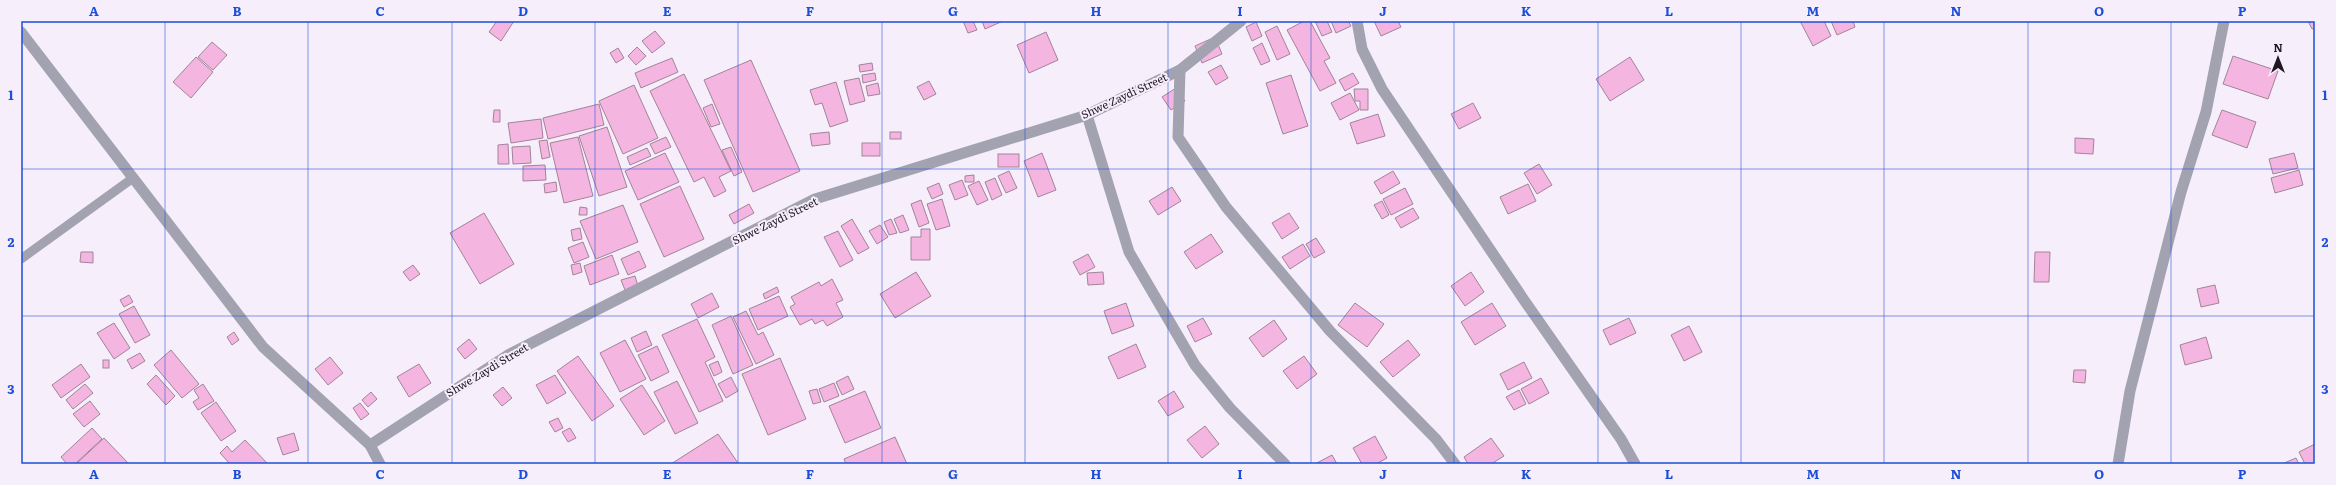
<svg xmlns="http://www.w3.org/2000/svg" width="2336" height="485" font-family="Literata,serif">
<rect width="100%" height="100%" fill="#f6eefb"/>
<g fill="#f4b6e1" stroke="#a38398">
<path d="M 497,21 L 514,21 L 501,41 L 489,32 Z"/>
<path d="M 963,21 L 973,21 L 977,30 L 968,33 Z"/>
<path d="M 982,21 L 1003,21 L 985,29 Z"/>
<path d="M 1304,21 L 1310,21 L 1330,58 L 1324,61 L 1336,83 L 1320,91 L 1287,30 Z"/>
<path d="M 1315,21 L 1327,21 L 1332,32 L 1322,36 Z"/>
<path d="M 1331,21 L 1348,21 L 1351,26 L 1336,33 Z"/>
<path d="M 1374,21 L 1398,21 L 1401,27 L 1381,36 Z"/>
<path d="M 1800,21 L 1824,21 L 1831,36 L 1813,46 Z"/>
<path d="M 1831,21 L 1853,21 L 1855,27 L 1837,35 Z"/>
<path d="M 2308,21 L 2315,21 L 2315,28 L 2312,29 Z"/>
<path d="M 1256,22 L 1262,36 L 1252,41 L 1246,27 Z"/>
<path d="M 1277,26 L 1290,54 L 1277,60 L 1265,32 Z"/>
<path d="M 655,31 L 665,43 L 652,53 L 642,41 Z"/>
<path d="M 1046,32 L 1058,60 L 1029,73 L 1017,45 Z"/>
<path d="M 1215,37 L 1222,54 L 1202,63 L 1195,46 Z"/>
<path d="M 212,42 L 227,55 L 213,70 L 198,57 Z"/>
<path d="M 1262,43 L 1270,61 L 1261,65 L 1253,48 Z"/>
<path d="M 637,47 L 646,56 L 636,65 L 628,56 Z"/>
<path d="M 618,48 L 624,58 L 616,63 L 610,53 Z"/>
<path d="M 2233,56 L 2278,71 L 2268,99 L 2223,84 Z"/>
<path d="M 196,57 L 213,72 L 191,98 L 173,82 Z"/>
<path d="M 1630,57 L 1644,80 L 1610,101 L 1596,79 Z"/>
<path d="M 672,58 L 678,72 L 641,88 L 635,73 Z"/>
<path d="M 751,60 L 800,171 L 753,192 L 704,80 Z"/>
<path d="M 872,63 L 873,70 L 860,72 L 859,65 Z"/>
<path d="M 1221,65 L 1228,78 L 1216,85 L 1208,72 Z"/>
<path d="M 875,73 L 876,80 L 863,83 L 862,75 Z"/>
<path d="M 1353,73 L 1359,83 L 1345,91 L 1339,80 Z"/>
<path d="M 684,74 L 731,171 L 719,177 L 726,191 L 714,197 L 704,177 L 694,182 L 650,91 Z"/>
<path d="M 1291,75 L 1308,126 L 1283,134 L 1266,83 Z"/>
<path d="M 859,78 L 865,101 L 850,105 L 844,81 Z"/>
<path d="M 929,81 L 936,94 L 924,100 L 917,87 Z"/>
<path d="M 836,82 L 848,121 L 830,127 L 822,103 L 815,105 L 810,90 Z"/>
<path d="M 878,83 L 880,94 L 868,96 L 866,86 Z"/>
<path d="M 634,85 L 658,138 L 623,154 L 599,101 Z"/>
<path d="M 1176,88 L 1185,101 L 1171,110 L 1162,97 Z"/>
<path d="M 1354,89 L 1368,89 L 1368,110 L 1360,110 L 1360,101 L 1355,101 Z"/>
<path d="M 1350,93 L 1359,110 L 1340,120 L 1331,103 Z"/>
<path d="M 1473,103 L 1481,118 L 1459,129 L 1451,114 Z"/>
<path d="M 599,104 L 604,125 L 548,139 L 543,118 Z"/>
<path d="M 712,104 L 720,124 L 711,127 L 703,108 Z"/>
<path d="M 494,110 L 500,110 L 500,122 L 493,122 Z"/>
<path d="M 2222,110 L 2256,122 L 2247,148 L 2212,135 Z"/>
<path d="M 1378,114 L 1385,136 L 1357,144 L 1350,123 Z"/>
<path d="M 541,119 L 543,138 L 511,143 L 508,123 Z"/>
<path d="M 607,127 L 627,187 L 599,196 L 579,136 Z"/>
<path d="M 829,132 L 830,144 L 812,146 L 810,134 Z"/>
<rect x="890" y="132" width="11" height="7"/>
<path d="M 578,137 L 593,196 L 564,203 L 550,143 Z"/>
<path d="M 666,137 L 671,147 L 655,154 L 650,144 Z"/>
<path d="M 2075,138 L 2094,139 L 2093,154 L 2075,153 Z"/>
<path d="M 547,140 L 550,157 L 542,159 L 539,141 Z"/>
<rect x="862" y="143" width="18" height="13"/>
<path d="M 508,144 L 509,164 L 498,164 L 498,145 Z"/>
<path d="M 530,146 L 531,163 L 513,164 L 512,147 Z"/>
<path d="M 731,147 L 742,172 L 734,176 L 722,150 Z"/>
<path d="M 647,148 L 651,156 L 630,165 L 627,157 Z"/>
<path d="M 665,153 L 679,182 L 638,200 L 625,171 Z"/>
<path d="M 1042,153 L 1056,190 L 1038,197 L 1024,161 Z"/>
<path d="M 2294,153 L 2298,168 L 2273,174 L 2269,159 Z"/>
<rect x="998" y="154" width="21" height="13"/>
<path d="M 1539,164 L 1552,185 L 1537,194 L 1524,173 Z"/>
<path d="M 545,165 L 546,180 L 523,181 L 523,166 Z"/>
<path d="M 2299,170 L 2303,185 L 2275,193 L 2271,178 Z"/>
<path d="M 1009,171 L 1017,188 L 1006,193 L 998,176 Z"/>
<path d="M 1393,171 L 1400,183 L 1381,194 L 1374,182 Z"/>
<path d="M 974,175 L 974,182 L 965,182 L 965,176 Z"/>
<path d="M 995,178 L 1002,195 L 992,200 L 985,182 Z"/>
<path d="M 962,180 L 968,195 L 955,200 L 949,185 Z"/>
<path d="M 979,181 L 988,200 L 977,205 L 968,186 Z"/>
<path d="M 556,182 L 557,191 L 545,193 L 544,184 Z"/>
<path d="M 939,183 L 943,194 L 932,199 L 927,188 Z"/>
<path d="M 1528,184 L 1536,201 L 1508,214 L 1500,197 Z"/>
<path d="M 680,186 L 704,239 L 664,257 L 640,204 Z"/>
<path d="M 1172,187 L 1181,201 L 1158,215 L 1149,201 Z"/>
<path d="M 1405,188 L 1413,204 L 1391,215 L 1383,199 Z"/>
<path d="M 942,199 L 950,226 L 936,230 L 927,204 Z"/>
<path d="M 921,200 L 929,223 L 919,227 L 911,204 Z"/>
<path d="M 1382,201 L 1389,215 L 1382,219 L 1374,205 Z"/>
<path d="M 749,204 L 754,213 L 734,224 L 729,215 Z"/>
<path d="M 623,205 L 638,242 L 596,259 L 580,221 Z"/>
<path d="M 580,207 L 587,208 L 587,215 L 579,215 Z"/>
<path d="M 1413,208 L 1419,218 L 1401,228 L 1395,218 Z"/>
<path d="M 484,213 L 514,264 L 480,284 L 450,233 Z"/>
<path d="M 1289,213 L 1299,228 L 1282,239 L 1272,223 Z"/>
<path d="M 903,215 L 909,230 L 900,233 L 894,219 Z"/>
<path d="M 852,219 L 869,248 L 858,254 L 841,226 Z"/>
<path d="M 891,219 L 897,233 L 889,235 L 884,222 Z"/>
<path d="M 880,225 L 888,237 L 877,244 L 869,231 Z"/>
<path d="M 580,228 L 582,239 L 573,241 L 571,230 Z"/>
<path d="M 921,229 L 930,229 L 930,260 L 911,260 L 911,237 L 921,237 Z"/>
<path d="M 838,231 L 853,260 L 840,267 L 824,237 Z"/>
<path d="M 1211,234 L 1223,252 L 1196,269 L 1184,252 Z"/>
<path d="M 1316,238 L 1325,252 L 1314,258 L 1306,244 Z"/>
<path d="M 583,242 L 589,257 L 574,263 L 568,248 Z"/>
<path d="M 1303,244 L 1310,256 L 1290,269 L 1282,257 Z"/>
<path d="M 639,251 L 646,267 L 628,275 L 621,259 Z"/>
<path d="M 81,252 L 93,252 L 93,263 L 80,262 Z"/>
<path d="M 2035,252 L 2050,252 L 2049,282 L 2034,282 Z"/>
<path d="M 1088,254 L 1095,267 L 1080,275 L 1073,262 Z"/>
<path d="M 612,255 L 619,274 L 590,285 L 584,266 Z"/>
<path d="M 580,263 L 582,272 L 573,275 L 571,265 Z"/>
<path d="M 413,265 L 420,274 L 410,281 L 403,272 Z"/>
<path d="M 916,272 L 931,296 L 895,318 L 880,294 Z"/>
<path d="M 1103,272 L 1104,284 L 1088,285 L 1087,273 Z"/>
<path d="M 1471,272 L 1484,292 L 1465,306 L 1451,286 Z"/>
<path d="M 635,276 L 638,286 L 625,290 L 621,280 Z"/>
<path d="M 832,279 L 843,300 L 836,303 L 843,317 L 827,326 L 823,320 L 815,324 L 812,319 L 800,325 L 790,307 L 795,304 L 791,297 L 819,282 L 821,286 Z"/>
<path d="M 2215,285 L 2219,303 L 2201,307 L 2197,289 Z"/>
<path d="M 777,287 L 779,292 L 765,299 L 763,294 Z"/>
<path d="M 712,293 L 719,307 L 698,318 L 691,304 Z"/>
<path d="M 129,295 L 133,302 L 124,307 L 120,300 Z"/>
<path d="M 779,296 L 788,316 L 758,330 L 749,309 Z"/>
<path d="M 1126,303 L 1134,326 L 1112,334 L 1104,311 Z"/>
<path d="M 1355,303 L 1384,324 L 1367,347 L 1338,325 Z"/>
<path d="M 1492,303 L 1506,326 L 1475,345 L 1461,322 Z"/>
<path d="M 134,306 L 150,335 L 135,343 L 119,314 Z"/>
<path d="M 746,311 L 758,335 L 763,332 L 774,355 L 756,364 L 733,317 Z"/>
<path d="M 731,316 L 753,365 L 733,374 L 712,325 Z"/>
<path d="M 1203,318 L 1212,334 L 1195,342 L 1187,326 Z"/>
<path d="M 1629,318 L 1636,333 L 1610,345 L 1603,330 Z"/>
<path d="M 697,319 L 715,357 L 705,362 L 723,401 L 699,412 L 662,335 Z"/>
<path d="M 1274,320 L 1287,339 L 1263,357 L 1249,338 Z"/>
<path d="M 114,323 L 130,348 L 114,359 L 97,333 Z"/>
<path d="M 1689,326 L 1702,352 L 1684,361 L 1671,335 Z"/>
<path d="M 646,331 L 652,345 L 637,352 L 631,338 Z"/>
<path d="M 234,332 L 239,340 L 232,345 L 227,337 Z"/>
<path d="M 2206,337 L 2212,358 L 2185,365 L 2180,345 Z"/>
<path d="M 469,339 L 477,349 L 465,359 L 457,349 Z"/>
<path d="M 625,340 L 646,379 L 620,392 L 600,353 Z"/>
<path d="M 1408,340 L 1420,355 L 1393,377 L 1380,362 Z"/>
<path d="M 1136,344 L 1146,367 L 1118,379 L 1108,357 Z"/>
<path d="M 657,346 L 669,372 L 651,381 L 638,355 Z"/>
<path d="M 171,350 L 199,384 L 182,398 L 154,365 Z"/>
<path d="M 140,353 L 145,361 L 132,369 L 127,360 Z"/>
<path d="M 578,356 L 614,406 L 592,421 L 557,371 Z"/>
<path d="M 1304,356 L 1317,374 L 1297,389 L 1283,371 Z"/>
<path d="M 330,357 L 343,373 L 328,385 L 315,369 Z"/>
<path d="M 780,358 L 806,419 L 768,435 L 742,374 Z"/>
<rect x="103" y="360" width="6" height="8"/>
<path d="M 718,361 L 722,372 L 714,376 L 709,365 Z"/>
<path d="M 1524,362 L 1532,378 L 1508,390 L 1500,374 Z"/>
<path d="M 81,364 L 90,377 L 61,398 L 52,385 Z"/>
<path d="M 419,364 L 431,383 L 409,397 L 397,377 Z"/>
<path d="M 2074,370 L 2086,370 L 2085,383 L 2073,382 Z"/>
<path d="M 156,375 L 175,396 L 166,405 L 147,384 Z"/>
<path d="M 555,375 L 566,393 L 547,404 L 536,385 Z"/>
<path d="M 848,376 L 854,389 L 842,395 L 836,382 Z"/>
<path d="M 731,377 L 738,391 L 726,398 L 718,384 Z"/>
<path d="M 1541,378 L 1549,393 L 1529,404 L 1521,389 Z"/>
<path d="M 677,381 L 698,423 L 675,434 L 654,392 Z"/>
<path d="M 834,383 L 839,396 L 824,402 L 819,389 Z"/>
<path d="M 85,384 L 93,393 L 73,409 L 66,400 Z"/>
<path d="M 203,384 L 214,401 L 198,410 L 193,402 L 199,398 L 194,390 Z"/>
<path d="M 642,385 L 665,421 L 644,435 L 620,399 Z"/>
<path d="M 503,387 L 512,398 L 502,406 L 493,395 Z"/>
<path d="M 817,389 L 821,402 L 813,404 L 809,391 Z"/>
<path d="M 1519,390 L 1526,404 L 1514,410 L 1506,397 Z"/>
<path d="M 865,391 L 881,428 L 845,443 L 829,406 Z"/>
<path d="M 1174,391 L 1184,407 L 1168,416 L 1158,401 Z"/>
<path d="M 371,392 L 377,399 L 368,407 L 362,400 Z"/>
<path d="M 90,401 L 100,414 L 84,427 L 73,414 Z"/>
<path d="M 216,402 L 236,431 L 221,441 L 201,413 Z"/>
<path d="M 360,403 L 369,414 L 361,420 L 353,408 Z"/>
<path d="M 558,418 L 563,428 L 555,432 L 549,422 Z"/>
<path d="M 1205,426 L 1219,444 L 1202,458 L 1187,440 Z"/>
<path d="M 92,428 L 102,439 L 75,464 L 67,464 L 61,457 Z"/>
<path d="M 570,428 L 576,438 L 568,442 L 562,432 Z"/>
<path d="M 294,433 L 299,450 L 283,455 L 277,438 Z"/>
<path d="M 718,434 L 738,463 L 671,464 Z"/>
<path d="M 1375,436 L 1387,458 L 1376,464 L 1362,464 L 1353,448 Z"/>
<path d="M 895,437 L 907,464 L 846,464 L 844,459 Z"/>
<path d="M 104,438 L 129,464 L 76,464 Z"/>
<path d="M 1491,438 L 1504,456 L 1491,464 L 1468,464 L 1464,457 Z"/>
<path d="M 245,440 L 268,464 L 230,464 L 220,453 L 227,446 L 232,452 Z"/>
<path d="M 2315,444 L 2315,464 L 2305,464 L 2299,452 Z"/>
<path d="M 1332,455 L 1337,464 L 1315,464 Z"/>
<path d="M 2296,458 L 2299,464 L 2282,464 Z"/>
</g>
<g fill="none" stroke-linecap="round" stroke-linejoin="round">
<path stroke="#a2a2b1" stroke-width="9" d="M 21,259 L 133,178"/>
<g stroke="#a2a2b1" stroke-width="11">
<path d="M 1357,21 L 1362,49 L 1382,89 L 1524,300 L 1621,439 L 1635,464"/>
<path d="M 21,32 L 263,347 L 370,445 L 380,464"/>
<path d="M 1180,70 L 1178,137 L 1226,207 L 1330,331 L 1436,439 L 1455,464"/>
<path d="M 1087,115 L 1129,252 L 1195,365 L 1230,408 L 1285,464"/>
<path d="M 370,445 L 508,355 L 815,199 L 1087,115 L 1180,70 L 1241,21"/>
<path d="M 2118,464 L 2130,391 L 2181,192 L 2206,112 L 2224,21"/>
</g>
</g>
<path fill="none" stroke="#1d4ed8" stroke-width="1" stroke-opacity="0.55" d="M 165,21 L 165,464M 308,21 L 308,464M 452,21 L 452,464M 595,21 L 595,464M 738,21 L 738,464M 882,21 L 882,464M 1025,21 L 1025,464M 1168,21 L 1168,464M 1311,21 L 1311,464M 1454,21 L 1454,464M 1598,21 L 1598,464M 1741,21 L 1741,464M 1884,21 L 1884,464M 2028,21 L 2028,464M 2171,21 L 2171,464M 21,169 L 2315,169M 21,316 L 2315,316"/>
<g text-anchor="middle" stroke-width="4" stroke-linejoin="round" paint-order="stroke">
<g font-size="11" fill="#1f1823" stroke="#f6eefb">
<text transform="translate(1124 96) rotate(-25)" y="4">Shwe Zaydi Street</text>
<text transform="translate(775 221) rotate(-26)" y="4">Shwe Zaydi Street</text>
<text transform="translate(487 370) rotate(-31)" y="4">Shwe Zaydi Street</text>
</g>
</g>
<rect width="2336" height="485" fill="none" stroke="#f6eefb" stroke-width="44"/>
<g transform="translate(2278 58)" stroke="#f6eefb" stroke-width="3" paint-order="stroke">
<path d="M0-3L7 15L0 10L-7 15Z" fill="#1f1823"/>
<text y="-6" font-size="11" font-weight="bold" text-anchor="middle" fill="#1f1823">N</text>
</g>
<rect x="22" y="22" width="2292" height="441" fill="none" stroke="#1d4ed8" stroke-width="1.5"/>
<g font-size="13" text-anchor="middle" font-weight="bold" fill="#1d4ed8">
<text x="94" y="16">A</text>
<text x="237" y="16">B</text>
<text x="380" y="16">C</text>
<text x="523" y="16">D</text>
<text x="667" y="16">E</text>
<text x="810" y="16">F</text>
<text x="953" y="16">G</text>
<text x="1096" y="16">H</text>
<text x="1240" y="16">I</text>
<text x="1383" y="16">J</text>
<text x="1526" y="16">K</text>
<text x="1669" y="16">L</text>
<text x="1813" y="16">M</text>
<text x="1956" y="16">N</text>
<text x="2099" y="16">O</text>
<text x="2242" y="16">P</text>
<text x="11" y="100">1</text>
<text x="2325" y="100">1</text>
<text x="11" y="247">2</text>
<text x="2325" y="247">2</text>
<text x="11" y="394">3</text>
<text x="2325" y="394">3</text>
<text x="94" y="479">A</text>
<text x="237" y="479">B</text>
<text x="380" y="479">C</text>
<text x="523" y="479">D</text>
<text x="667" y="479">E</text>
<text x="810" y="479">F</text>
<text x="953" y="479">G</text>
<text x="1096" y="479">H</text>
<text x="1240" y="479">I</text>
<text x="1383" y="479">J</text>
<text x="1526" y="479">K</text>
<text x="1669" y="479">L</text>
<text x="1813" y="479">M</text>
<text x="1956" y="479">N</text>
<text x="2099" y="479">O</text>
<text x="2242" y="479">P</text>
</g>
</svg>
